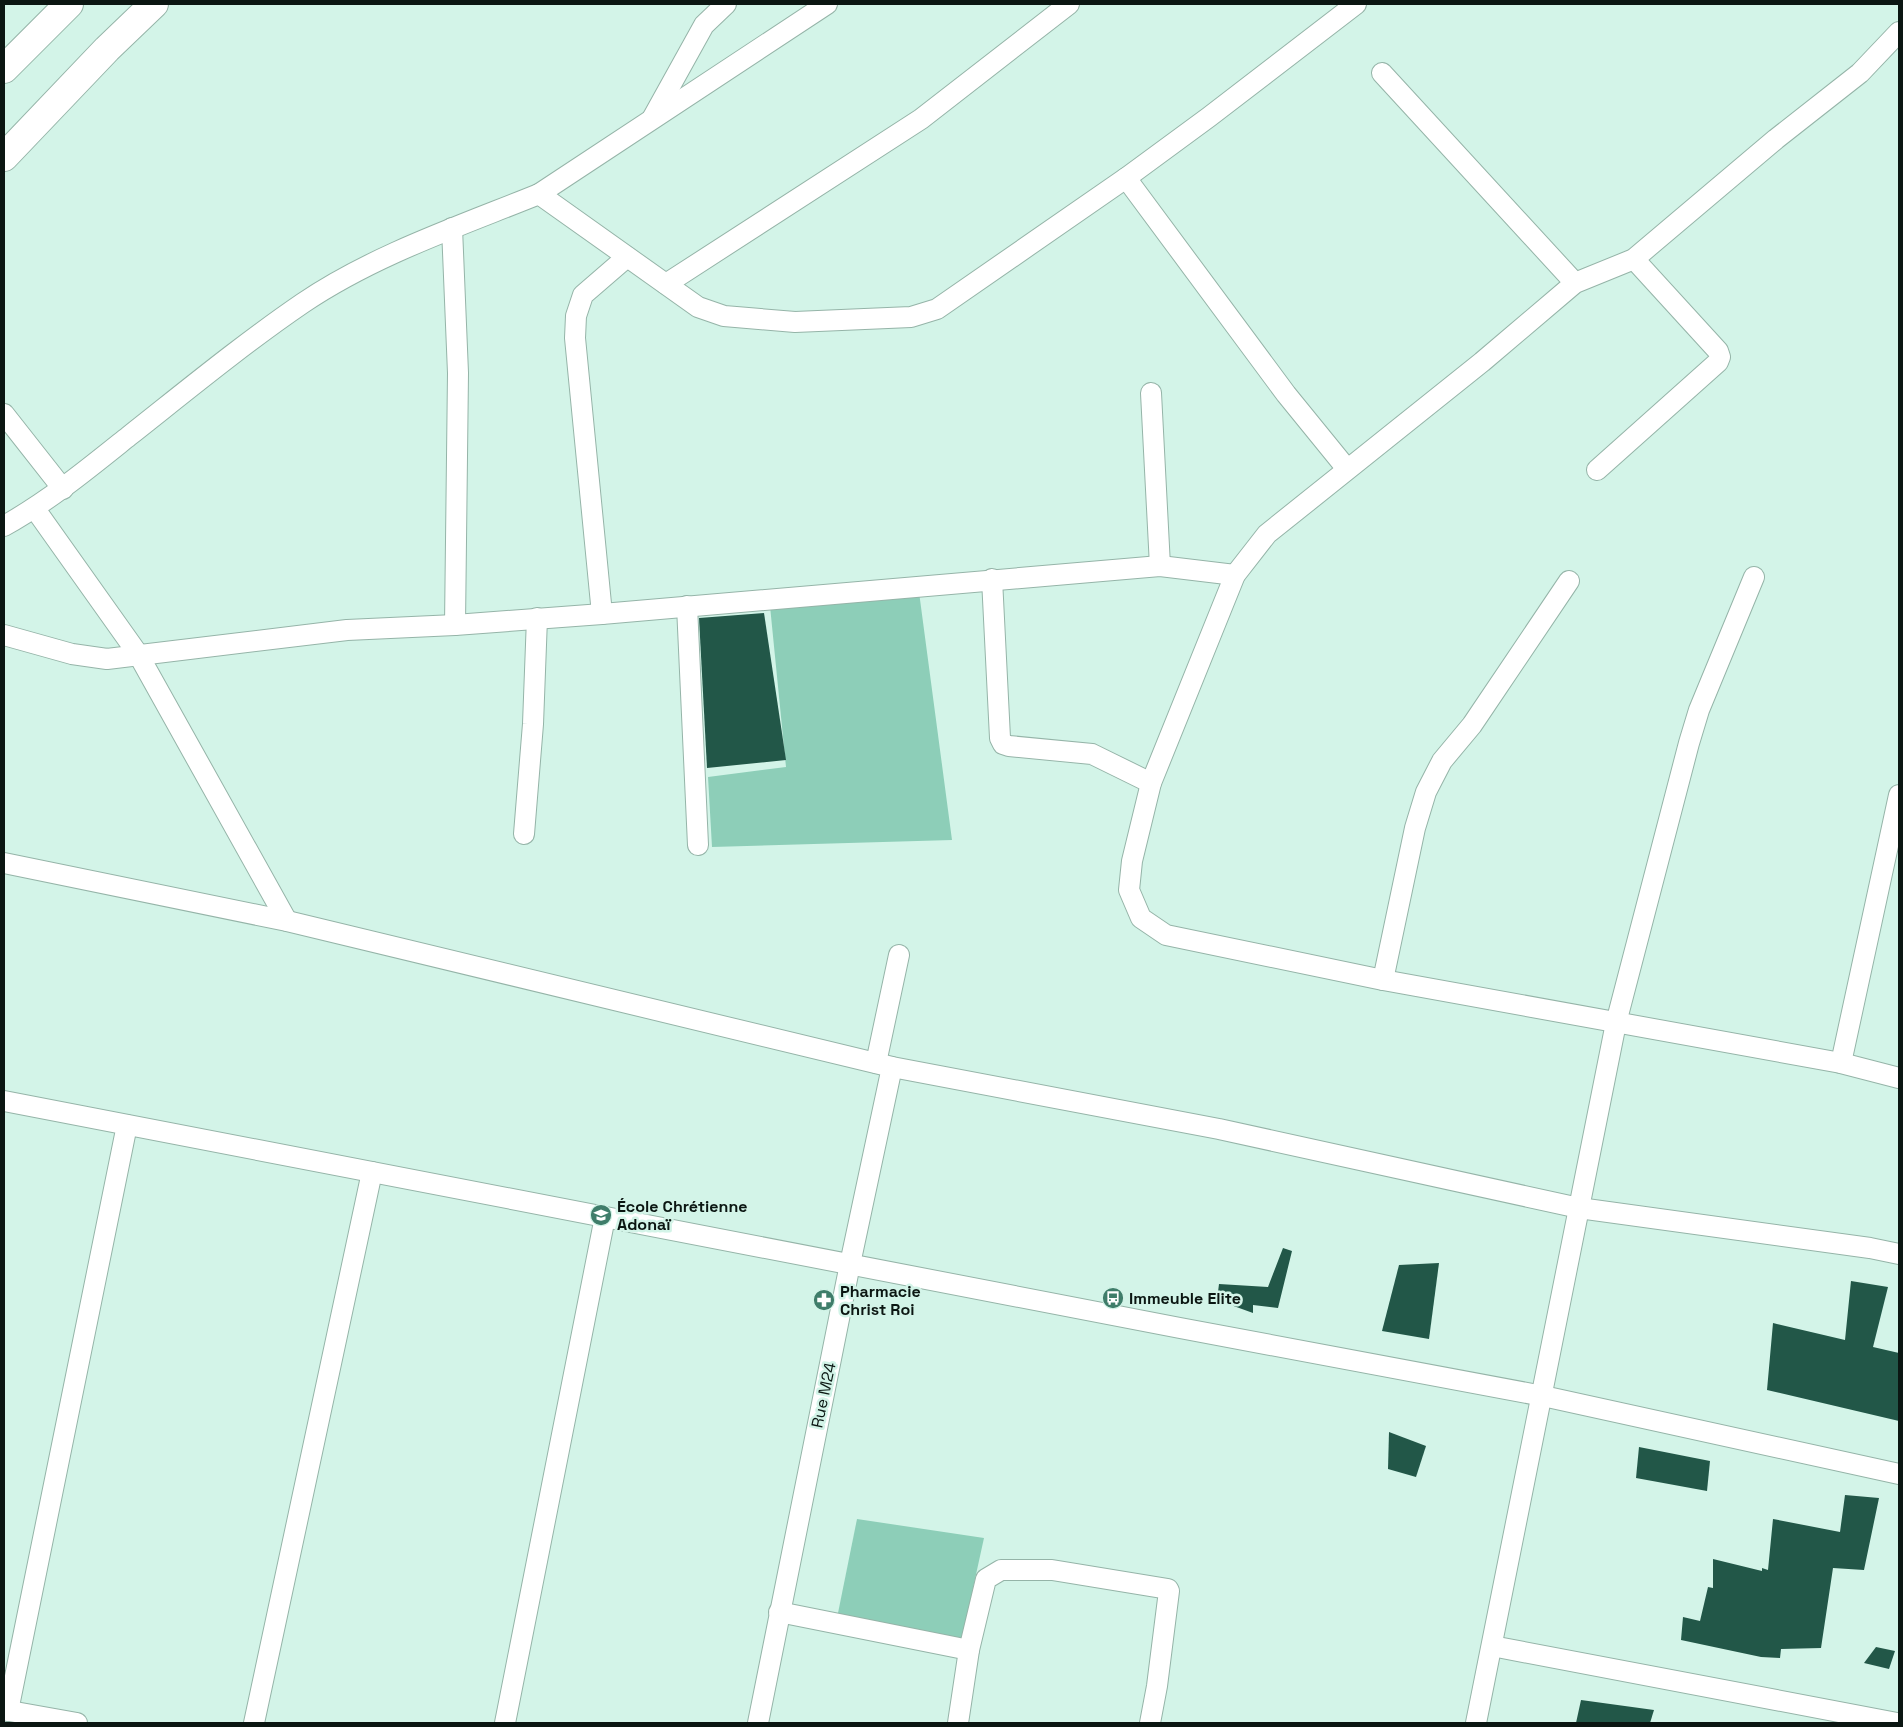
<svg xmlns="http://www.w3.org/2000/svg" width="1903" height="1727" font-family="'Space Grotesk',sans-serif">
<rect width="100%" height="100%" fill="#d3f4e8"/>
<g fill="#8dceb8">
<path d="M 919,592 L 952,840 L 712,847 L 708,777 L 786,767 L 770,606 Z"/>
<path d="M 857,1519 L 984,1538 L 961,1643 L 836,1623 Z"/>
</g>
<g fill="#225748">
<path d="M 764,613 L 786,760 L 707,768 L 699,618 Z"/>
<path d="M 1283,1248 L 1292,1251 L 1278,1308 L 1253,1305 L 1253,1313 L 1217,1300 L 1219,1284 L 1268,1287 Z"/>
<path d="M 1439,1263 L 1429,1339 L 1382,1331 L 1399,1265 Z"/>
<path d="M 1851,1281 L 1888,1287 L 1873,1347 L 1899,1353 L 1899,1421 L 1767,1390 L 1773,1323 L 1845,1340 Z"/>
<path d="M 1389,1432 L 1426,1446 L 1416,1477 L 1388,1469 Z"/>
<path d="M 1639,1447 L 1710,1461 L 1707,1491 L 1636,1478 Z"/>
<path d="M 1845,1495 L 1879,1498 L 1864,1570 L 1833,1568 L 1821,1648 L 1781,1649 L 1780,1658 L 1761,1657 L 1681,1640 L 1683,1617 L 1700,1621 L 1708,1587 L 1713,1588 L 1713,1559 L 1762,1571 L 1762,1568 L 1768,1570 L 1773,1519 L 1840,1532 Z"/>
<path d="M 1876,1647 L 1895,1651 L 1889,1669 L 1864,1663 Z"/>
<path d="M 1581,1700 L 1654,1710 L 1650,1723 L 1576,1723 Z"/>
</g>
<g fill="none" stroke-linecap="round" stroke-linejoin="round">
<g stroke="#95b4a8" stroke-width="22">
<g id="minor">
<path d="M 1899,32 L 1860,73 L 1776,139 L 1634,259 L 1575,283 L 1482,362 L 1267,534 L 1235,575 L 1151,783 L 1132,861 L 1129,890 L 1141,918 L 1166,935 L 1383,980 L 1841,1063 L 1899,1078"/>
<path d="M 1382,73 L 1575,283"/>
<path d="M 653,117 L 704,25 L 726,4"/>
<path d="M 1126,178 L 1286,394 L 1347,469"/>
<path d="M 539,194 L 827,4"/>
<path d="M 452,228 L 458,373 L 455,625"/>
<path d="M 666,284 L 921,119 L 1069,4"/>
<path d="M 1151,393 L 1160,566"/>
<path d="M 4,414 L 63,489"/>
<path d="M 1597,470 L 1718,362 L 1720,357 L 1718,351 L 1634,259"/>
<path d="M 35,509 L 138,654 L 287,921"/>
<path d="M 4,526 C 49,501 89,468 129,436 C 186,391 243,344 303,303 C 374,255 460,226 539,194 L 698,307 L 724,316 L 795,322 L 911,317 L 937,309 L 1126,178 L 1209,117 L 1356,4"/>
<path d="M 992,579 L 1000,738 L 1003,744 L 1009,746 L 1092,754 L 1151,783"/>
<path d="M 687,606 L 698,845"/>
<path d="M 602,614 L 575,338 L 576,316 L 583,295 L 627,257"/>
<path d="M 4,635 L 72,654 L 107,659 L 347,630 L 455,625 L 602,614 L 1160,566 L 1235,575"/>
<path d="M 524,834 L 533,724 L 537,618"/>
<path d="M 4,863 L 287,921 L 892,1067 L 1219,1129 L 1579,1208 L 1870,1248 L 1899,1254"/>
<path d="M 1383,980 L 1415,828 L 1426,792 L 1442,761 L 1472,725 L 1569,581"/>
<path d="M 876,1063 L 899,955"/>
<path d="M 1841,1063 L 1899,795"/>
<path d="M 4,1101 L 1180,1328 L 1543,1396 L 1899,1474"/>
<path d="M 779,1612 L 969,1650"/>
<path d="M 1492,1646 L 1897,1723"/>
<path d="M 4,1710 L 77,1723"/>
<path d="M 8,1711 L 127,1125"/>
<path d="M 254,1723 L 372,1172"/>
<path d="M 505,1723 L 605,1217"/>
<path d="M 758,1723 L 850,1264 L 892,1067"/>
<path d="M 958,1723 L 969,1650 L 986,1579 L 1001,1570 L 1052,1570 L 1168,1589 L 1169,1591 L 1157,1686 L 1150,1723"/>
<path d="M 1476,1723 L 1616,1023 L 1689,743 L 1699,710 L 1754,577"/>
</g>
</g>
<g stroke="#95b4a8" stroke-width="30">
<g id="highway">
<path d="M 4,69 L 69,4"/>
<path d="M 4,157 L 107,49 L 154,4"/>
</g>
</g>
<use href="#minor" stroke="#fff" stroke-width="20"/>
<use href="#highway" stroke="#fff" stroke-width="28"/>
</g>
<defs>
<g id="school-disc" transform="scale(1.125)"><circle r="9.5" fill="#3f7d6a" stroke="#d3f4e8"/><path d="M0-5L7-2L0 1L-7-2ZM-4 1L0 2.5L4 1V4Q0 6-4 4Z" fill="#fff"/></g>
<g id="bus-disc" transform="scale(1.125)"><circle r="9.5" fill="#3f7d6a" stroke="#d3f4e8"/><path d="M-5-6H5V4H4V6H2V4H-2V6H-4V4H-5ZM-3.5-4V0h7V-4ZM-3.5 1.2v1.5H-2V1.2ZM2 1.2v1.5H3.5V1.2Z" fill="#fff"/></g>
<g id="pharmacy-disc" transform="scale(1.125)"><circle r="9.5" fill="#3f7d6a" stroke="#d3f4e8"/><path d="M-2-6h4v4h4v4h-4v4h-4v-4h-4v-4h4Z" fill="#fff"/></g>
</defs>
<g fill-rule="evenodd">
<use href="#school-disc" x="601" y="1215"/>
<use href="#bus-disc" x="1113" y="1298"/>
<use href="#pharmacy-disc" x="824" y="1300"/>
</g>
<g text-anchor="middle" stroke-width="5" stroke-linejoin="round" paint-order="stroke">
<g font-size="16" font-weight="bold" fill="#0b1612" stroke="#d3f4e8" text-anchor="start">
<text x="617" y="1212">École Chrétienne<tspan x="617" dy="18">Adonaï</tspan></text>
<text x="840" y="1297">Pharmacie<tspan x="840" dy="18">Christ Roi</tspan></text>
<text x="1129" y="1304">Immeuble Elite</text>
</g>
<g font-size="16" fill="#0b1612" stroke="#d3f4e8">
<text transform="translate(823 1395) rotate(-78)" y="6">Rue M24</text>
</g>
</g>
<rect width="1903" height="1727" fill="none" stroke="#0b1612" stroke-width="10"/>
</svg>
